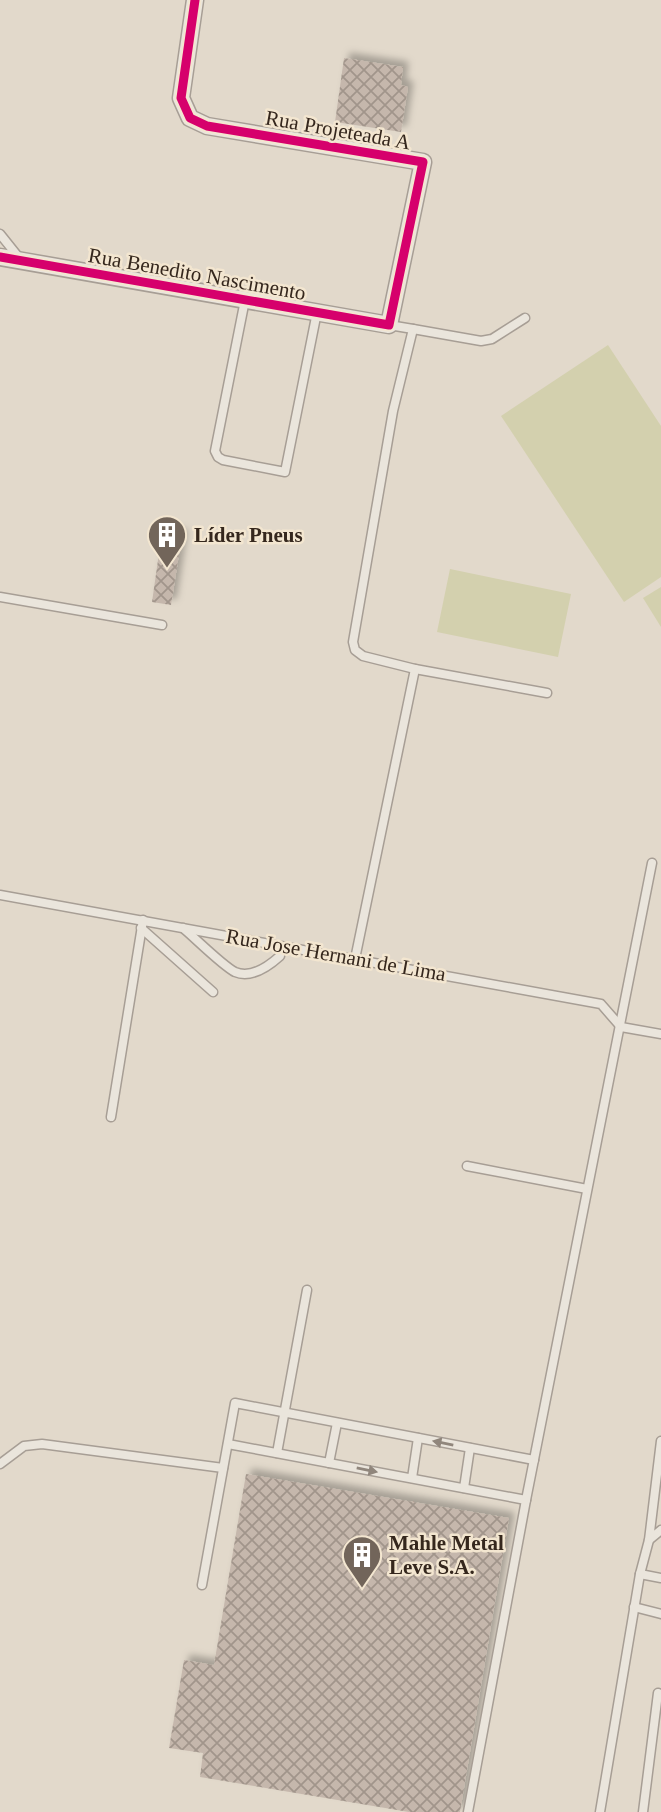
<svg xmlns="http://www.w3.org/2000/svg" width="661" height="1812" font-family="Georgia,serif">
<defs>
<pattern id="building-cross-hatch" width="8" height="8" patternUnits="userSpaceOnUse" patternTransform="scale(1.75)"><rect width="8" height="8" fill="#c5b7ac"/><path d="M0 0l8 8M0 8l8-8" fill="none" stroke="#a1958b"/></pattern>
<filter id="shadow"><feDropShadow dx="5.5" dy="-5.5" stdDeviation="3.5" flood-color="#0004"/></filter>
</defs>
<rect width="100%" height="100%" fill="#e2d9cb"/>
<g fill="#d3d0ae">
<path d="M 608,345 L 661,426 L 661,577 L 624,602 L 501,416 Z"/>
<path d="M 450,569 L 571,594 L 558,657 L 437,632 Z"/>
<path d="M 661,587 L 661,627 L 643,598 Z"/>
</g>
<g fill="url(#building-cross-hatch)" filter="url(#shadow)">
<path d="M 344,58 L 403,67 L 401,85 L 408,87 L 401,132 L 335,122 Z"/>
<path d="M 162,532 L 182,535 L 171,605 L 152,602 Z"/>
<path d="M 246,1474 L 509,1518 L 460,1812 L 409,1812 L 200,1777 L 203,1753 L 169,1748 L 184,1660 L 214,1665 Z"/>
</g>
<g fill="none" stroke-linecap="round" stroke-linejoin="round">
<g stroke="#a79e95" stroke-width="11">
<g id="lane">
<path d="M 0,234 L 20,259"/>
<path d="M 245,300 L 215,451 L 218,457 L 223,460 L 285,472 L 317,312"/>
<path d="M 389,325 L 413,329"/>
<path d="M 0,597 L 162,625"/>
<path d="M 415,669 L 363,656 L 355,650 L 353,642 L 393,411 L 413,329 L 481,341 L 492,339 L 525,318"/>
<path d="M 0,895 L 601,1004 L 621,1027 L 661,1034"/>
<path d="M 141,928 L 213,992"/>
<path d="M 183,928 C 195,938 223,966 235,972 C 252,979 269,966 280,956 L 280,946"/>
<path d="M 355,959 L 415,669 L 547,693"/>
<path d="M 111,1117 L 143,920"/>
<path d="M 467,1166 L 587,1189"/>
<path d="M 228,1444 L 526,1500"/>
<path d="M 277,1453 L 307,1290"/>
<path d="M 329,1463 L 337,1423"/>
<path d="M 0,1464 L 24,1446 L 42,1444 L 223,1468"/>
<path d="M 412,1478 L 418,1438"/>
<path d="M 464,1488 L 470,1448"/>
<path d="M 649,1540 L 661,1530"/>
<path d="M 640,1574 L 661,1578"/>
<path d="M 202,1585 L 235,1403 L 534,1460"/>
<path d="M 634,1607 L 661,1614"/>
<path d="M 468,1812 L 526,1500 L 652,863"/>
<path d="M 600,1812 L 640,1574 L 649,1540 L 661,1441"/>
<path d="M 643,1812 L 658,1693"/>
</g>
</g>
<g stroke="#a79e95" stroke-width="19">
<path id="street" d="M 0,257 L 389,325 L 423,162 L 207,126 L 190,118 L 181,98 L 195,0"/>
</g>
<use href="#lane" stroke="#eae5dc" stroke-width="8"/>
<use href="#street" stroke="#eae5dc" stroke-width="16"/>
<g stroke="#f3e6d0" stroke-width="13">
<path id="cycleway" d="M 0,257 L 389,325 L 423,162 L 207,126 L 190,118 L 181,98 L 195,0"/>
</g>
<use href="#cycleway" stroke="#d6006c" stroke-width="9"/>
</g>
<defs><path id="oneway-solid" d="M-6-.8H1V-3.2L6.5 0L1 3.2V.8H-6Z" transform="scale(1.75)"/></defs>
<g fill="#90867c">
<use href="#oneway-solid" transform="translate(443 1443) rotate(-169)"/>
<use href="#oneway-solid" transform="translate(367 1470) rotate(11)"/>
</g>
<defs>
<g id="building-pin" transform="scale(2.0125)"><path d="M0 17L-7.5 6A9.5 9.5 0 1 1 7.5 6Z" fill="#72655a" stroke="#f3e6d0"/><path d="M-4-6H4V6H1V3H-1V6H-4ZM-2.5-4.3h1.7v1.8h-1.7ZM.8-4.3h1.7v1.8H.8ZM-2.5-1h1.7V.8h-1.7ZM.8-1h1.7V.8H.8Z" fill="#fff"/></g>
</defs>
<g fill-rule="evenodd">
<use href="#building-pin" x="167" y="535"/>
<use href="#building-pin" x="362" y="1555"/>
</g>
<g text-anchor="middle" stroke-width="5" stroke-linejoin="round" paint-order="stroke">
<g font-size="21" fill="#35271d" stroke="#f3e6d0">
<text transform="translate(338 130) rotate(10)" y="7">Rua Projeteada A</text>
<text transform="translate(197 274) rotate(10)" y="7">Rua Benedito Nascimento</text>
<text transform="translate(336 955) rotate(10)" y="7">Rua Jose Hernani de Lima</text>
</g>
<g font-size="21" font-weight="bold" fill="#35271d" stroke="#f3e6d0" text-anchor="start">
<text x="194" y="542">Líder Pneus</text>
<text x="389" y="1550">Mahle Metal<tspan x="389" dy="24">Leve S.A.</tspan></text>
</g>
</g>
</svg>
